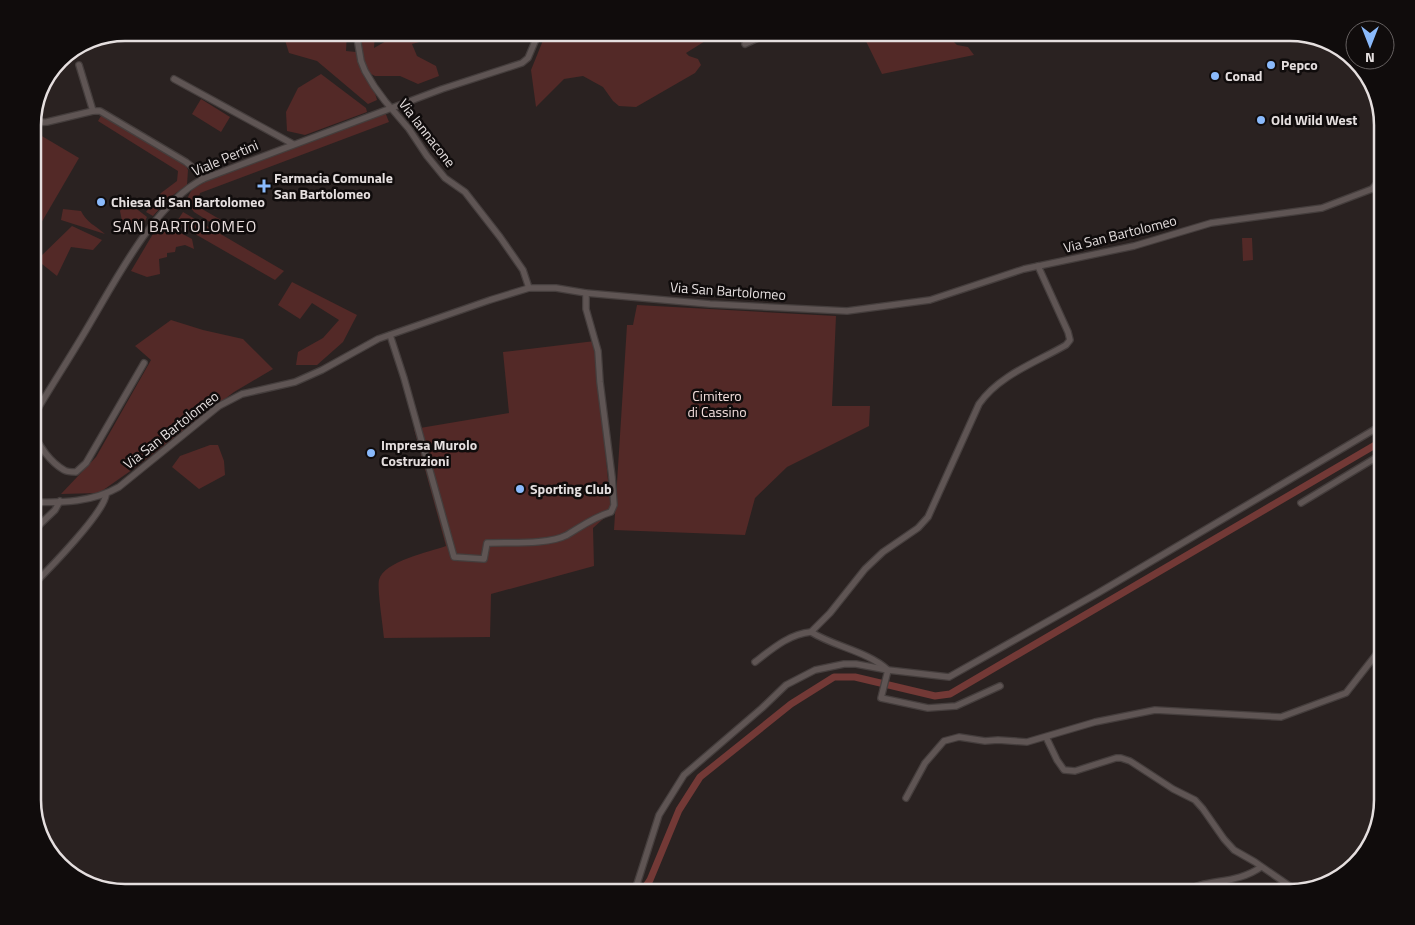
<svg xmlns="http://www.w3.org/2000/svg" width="1415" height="925" font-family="'Titillium Web',sans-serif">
<rect width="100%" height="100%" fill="#2a2221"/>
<g fill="#532927">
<path d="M 287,33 L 347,33 L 346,51 L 356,52 L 367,80 L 375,93 L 377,100 L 368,104 L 317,61 L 289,53 L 284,37 Z"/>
<path d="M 360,33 L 375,33 L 374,48 L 400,33 L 432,33 L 430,39 L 412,44 L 417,56 L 436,66 L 439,76 L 418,84 L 400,76 L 375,76 L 369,73 L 363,58 Z"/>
<path d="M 546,33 L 546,32 L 718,33 L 686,53 L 689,56 L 698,59 L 701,65 L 695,73 L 636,107 L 619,106 L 613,101 L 603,87 L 583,76 L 564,79 L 536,107 L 531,70 Z"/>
<path d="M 862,33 L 945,33 L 957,45 L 968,47 L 974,55 L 882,74 Z"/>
<path d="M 321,74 L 366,108 L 367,112 L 305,135 L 287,131 L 286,112 L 298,88 Z"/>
<path d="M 201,99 L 230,117 L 221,132 L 192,114 Z"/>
<path d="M 385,112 L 389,122 L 200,193 L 197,206 L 233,227 L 229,234 L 194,212 L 186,201 L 192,189 L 209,180 Z"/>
<path d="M 102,114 L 186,166 L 188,170 L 187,185 L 169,198 L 153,216 L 146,212 L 161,193 L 177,181 L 178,171 L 98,121 Z"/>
<path d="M 35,132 L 79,158 L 33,237 L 33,137 Z"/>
<path d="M 124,203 L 129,203 L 147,217 L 139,233 L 123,226 L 120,211 Z"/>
<path d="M 63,209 L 81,211 C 86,222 96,226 105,234 L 61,220 Z"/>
<path d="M 183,212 L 284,271 L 275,280 L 176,223 Z"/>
<path d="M 160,222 L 192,239 L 194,249 L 185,245 L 176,247 L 175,252 L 167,253 L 167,257 L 159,259 L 160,274 L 147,277 L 131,271 Z"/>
<path d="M 72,226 L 102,240 L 93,250 L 71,247 L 57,276 L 37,260 Z"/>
<path d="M 1242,238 L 1252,238 L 1253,260 L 1243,261 Z"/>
<path d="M 292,282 L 357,315 L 343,342 L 317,365 L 296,365 L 298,352 L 323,338 L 339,320 L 312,303 L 300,319 L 278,305 Z"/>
<path d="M 637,305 L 836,316 L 832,406 L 870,406 L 869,426 L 787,467 L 755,498 L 745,535 L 614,530 L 627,325 L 633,325 Z"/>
<path d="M 171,320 L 203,330 L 243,339 L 273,369 L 234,392 L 136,467 L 99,493 L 61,494 L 96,457 L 151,360 L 135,346 Z"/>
<path d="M 595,341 L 611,512 L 593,528 L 594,566 L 491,594 L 490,637 L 384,638 C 383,626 377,589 379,580 C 384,561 429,552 446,546 L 414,429 L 509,413 L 503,352 Z"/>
<path d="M 210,445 L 218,445 L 224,461 L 225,475 L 199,489 L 172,467 L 180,456 Z"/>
</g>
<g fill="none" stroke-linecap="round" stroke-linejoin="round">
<path stroke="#733936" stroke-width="7" d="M 642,892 L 650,880 L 679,810 L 700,777 L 791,704 L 834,677 L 855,677 L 935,696 L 950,694 L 1382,441"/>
<g stroke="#453e3d" stroke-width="8">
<g id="street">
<path d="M 356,32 L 361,61 L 365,71 L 374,86 L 385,101 L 409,129 L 427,156 L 445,178 L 465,192 L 500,237 L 523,270 L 529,288"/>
<path d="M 745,44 L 771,32"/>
<path d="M 79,65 L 93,111"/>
<path d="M 174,79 L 293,144"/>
<path d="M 33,123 L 47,122 L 93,111 L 100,111 L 186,162 L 196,170 L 203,179"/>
<path d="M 390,335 L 404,378 L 454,557 L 484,559 L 487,543 C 509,542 548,545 567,535 C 582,526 594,517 611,512 L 614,505 L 612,477 L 600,382 L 598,351 L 586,309 L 586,293"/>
<path d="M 33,417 C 51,386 71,356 89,325 C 116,280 154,204 203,179 L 442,89 L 522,63 L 528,58 L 539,32"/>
<path d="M 33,432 C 39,446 50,462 64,470 C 67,472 72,472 76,472 L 86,463 L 144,363"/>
<path d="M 33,502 C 62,503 93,502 119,487 L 219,406 L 242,394 L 295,382 L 322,370 L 378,339 L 490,300 L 529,288 L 556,288 L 586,293 L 710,304 L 847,311 L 930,300 L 1024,269 L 1134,246 L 1211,223 L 1322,208 L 1372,189 L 1382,178"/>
<path d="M 1301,503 L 1382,454"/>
<path d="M 33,531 L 55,510 L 60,501"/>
<path d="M 33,585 C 48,570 103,514 106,495"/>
<path d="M 755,662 C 772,649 789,634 811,632"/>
<path d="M 1000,686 L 956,706 L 928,708 L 881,698 L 888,670 C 867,651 835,647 811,632 L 830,613 L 865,569 L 883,552 L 918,528 L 928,517 L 979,404 C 999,375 1037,362 1066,345 L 1070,340 L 1068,332 L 1038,266"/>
<path d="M 1046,737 L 1057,760 L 1064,770 L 1075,771 L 1116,758 L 1121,758 L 1130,761 L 1173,789 L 1195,800 L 1203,809 L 1224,839 L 1234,850 L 1255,862 L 1297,891"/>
<path d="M 906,798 L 925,763 L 944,741 L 959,737 L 985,741 L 998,740 L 1027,742 L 1095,722 L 1155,710 L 1281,717 L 1346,693 L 1382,647"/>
<path d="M 630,892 L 636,887 L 659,815 L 684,775 L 762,708 L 786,685 L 815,670 L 844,664 L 856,664 L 888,670 L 949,677 L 1098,593 L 1382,425"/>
<path d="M 1183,892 C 1207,878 1236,885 1261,867"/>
</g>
</g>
<use href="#street" stroke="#5f5554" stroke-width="5.5"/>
</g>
<g fill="#8abafc" stroke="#100c0c" stroke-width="2">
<circle cx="1271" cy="65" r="5"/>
<circle cx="1215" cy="76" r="5"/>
<circle cx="1261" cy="120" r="5"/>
<path d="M261.5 178.5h5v5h5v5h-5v5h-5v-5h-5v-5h5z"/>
<circle cx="101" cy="202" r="5"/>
<circle cx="371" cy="453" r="5"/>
<circle cx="520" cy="489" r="5"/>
</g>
<g text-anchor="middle" stroke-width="5" stroke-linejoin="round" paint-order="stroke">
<g font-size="14" font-weight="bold" fill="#e5dfdf" stroke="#100c0c" text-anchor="start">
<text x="1281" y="70">Pepco</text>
<text x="1225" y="81">Conad</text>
<text x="1271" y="125">Old Wild West</text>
<text x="274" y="183">Farmacia Comunale<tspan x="274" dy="16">San Bartolomeo</tspan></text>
<text x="111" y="207">Chiesa di San Bartolomeo</text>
<text x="381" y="450">Impresa Murolo<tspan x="381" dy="16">Costruzioni</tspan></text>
<text x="530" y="494">Sporting Club</text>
</g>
<g font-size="14" fill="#e5dfdf" stroke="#100c0c">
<text transform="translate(427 133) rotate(52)" y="5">Via Iannacone</text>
<text transform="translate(225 158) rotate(-23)" y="5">Viale Pertini</text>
<text transform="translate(1120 234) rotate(-14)" y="5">Via San Bartolomeo</text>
<text transform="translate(728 291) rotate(4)" y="5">Via San Bartolomeo</text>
<text transform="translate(171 430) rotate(-38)" y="5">Via San Bartolomeo</text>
</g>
<g font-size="14" fill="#f3dfdd" stroke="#100c0c">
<text x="717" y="401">Cimitero<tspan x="717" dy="16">di Cassino</tspan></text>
</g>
<g font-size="16" letter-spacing="1" fill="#e9dedd" stroke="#100c0c">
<text x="185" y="232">SAN BARTOLOMEO</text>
</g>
</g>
<path d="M0 0H1415V925H0ZM125 41H1290A84 84 0 0 1 1374 125V800A84 84 0 0 1 1290 884H125A84 84 0 0 1 41 800V125A84 84 0 0 1 125 41Z" fill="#100c0c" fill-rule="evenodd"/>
<path fill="none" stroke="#e5dfdf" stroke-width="2.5" d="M125 41H1290A84 84 0 0 1 1374 125V800A84 84 0 0 1 1290 884H125A84 84 0 0 1 41 800V125A84 84 0 0 1 125 41Z"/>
<g transform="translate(1370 45) rotate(180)"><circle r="24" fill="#100c0c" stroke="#656060"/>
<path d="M0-4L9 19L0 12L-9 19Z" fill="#8abafc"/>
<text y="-8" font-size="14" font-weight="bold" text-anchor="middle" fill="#e5dfdf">N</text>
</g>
</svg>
